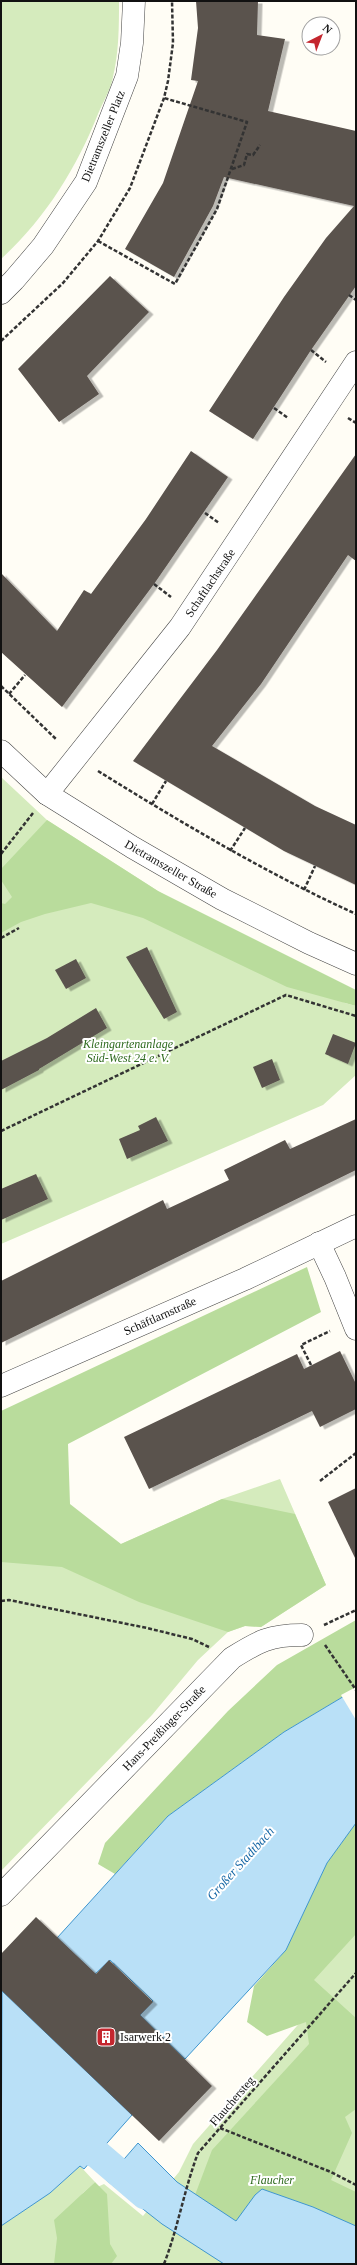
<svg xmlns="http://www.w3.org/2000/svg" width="357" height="2265" font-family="'Times New Roman',serif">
<defs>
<filter id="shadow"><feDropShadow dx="4.5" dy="2.5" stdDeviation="0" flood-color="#0004"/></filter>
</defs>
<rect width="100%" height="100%" fill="#fffdf5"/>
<g fill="#d5ebbd">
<path d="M 1,1 L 119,1 C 119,26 119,52 113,77 C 111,89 103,102 98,114 C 76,169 45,219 1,259 Z"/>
<path d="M 1,777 L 47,820 L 158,891 L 345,1003 L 356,1006 L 356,1075 L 323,1105 L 1,1244 Z"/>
<path d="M 280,1479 L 326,1585 L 261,1627 L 245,1626 L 228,1632 L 198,1660 L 152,1715 L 1,1871 L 1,1547 L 121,1544 L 222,1499 Z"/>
<path d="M 356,1689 L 356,2264 L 1,2264 L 1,2226 L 50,2193 L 80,2166 L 95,2182 L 82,2194 L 104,2184 L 143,2216 L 179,2172 L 193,2144 L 304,2018 L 281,1955 Z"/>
</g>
<g fill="#b9dc9c">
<path d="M 47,820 L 158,891 L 356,990 L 356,1006 L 287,987 L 143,918 L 91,903 L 45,914 L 21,922 L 1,933 L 1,903 L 5,904 L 12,897 L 1,880 L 1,869 Z"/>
<path d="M 307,1267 L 321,1312 L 68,1444 L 70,1504 L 121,1544 L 222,1499 L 295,1514 L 326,1585 L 261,1627 L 245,1626 L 228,1632 L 139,1602 L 62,1567 L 1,1562 L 1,1411 Z"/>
<path d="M 356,1620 L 356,1689 L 284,1732 L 168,1816 L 115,1874 L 98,1864 L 105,1843 L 228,1711 L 277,1665 Z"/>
<path d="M 356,1823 L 356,1934 L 314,1980 L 356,2018 L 356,2109 L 345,2117 L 352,2133 L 331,2180 L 356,2192 L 356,2226 L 313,2207 L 262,2189 L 255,2195 L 237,2222 L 195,2195 L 212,2150 L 309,2044 L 306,2022 L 267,2036 L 247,2022 L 254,1986 L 286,1950 L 327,1863 Z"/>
<path d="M 95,2182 L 107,2194 L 110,2244 L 117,2256 L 111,2264 L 54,2264 L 57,2238 L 54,2220 Z"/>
</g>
<g fill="#b9e0f7" stroke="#3f96cf">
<path d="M 356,1689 L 356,1823 L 327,1863 L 286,1950 L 185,2059 L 140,2015 L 153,2001 L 110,1960 L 95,1974 L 57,1938 L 168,1816 L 284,1732 Z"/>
<path d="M 2,1991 L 132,2115 L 84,2169 L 80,2166 L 50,2193 L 1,2226 Z"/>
<path d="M 138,2143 L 177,2182 L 236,2221 L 255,2195 L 262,2189 L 313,2207 L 356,2226 L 356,2264 L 224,2264 L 162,2224 L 106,2180 Z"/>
</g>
<path fill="#fffdf5" d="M 356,1687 L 356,1720 L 341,1695 Z"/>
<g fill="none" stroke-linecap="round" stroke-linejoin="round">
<path stroke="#b9e0f7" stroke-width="29" d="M 61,2138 L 97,2154 L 145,2195"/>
</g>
<g fill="#5a524d" filter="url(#shadow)">
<path d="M 196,1 L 258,1 L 257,35 L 285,39 L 268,111 L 356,131 L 356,286 L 311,350 L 253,439 L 209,411 L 284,297 L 326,238 L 354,206 L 224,177 L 213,206 L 174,277 L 125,249 L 163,183 L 198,81 L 191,80 L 198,28 Z"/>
<path d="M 110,276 L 149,312 L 87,376 L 99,394 L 59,422 L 18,369 Z"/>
<path d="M 191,451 L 228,477 L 154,584 L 62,707 L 1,652 L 1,573 L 57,631 L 84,590 L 91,594 L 146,519 Z"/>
<path d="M 356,454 L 356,561 L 348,555 L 261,684 L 212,746 L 315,806 L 356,825 L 356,885 L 284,851 L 133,761 L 217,650 Z"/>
<path d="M 147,947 L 177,1012 L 164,1019 L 126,957 Z"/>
<path d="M 76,959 L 86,978 L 66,989 L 55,970 Z"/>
<path d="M 96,1008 L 107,1028 L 39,1069 L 39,1070 L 1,1090 L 1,1061 L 47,1038 Z"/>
<path d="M 333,1034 L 356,1043 L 348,1064 L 325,1054 Z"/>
<path d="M 272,1059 L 280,1080 L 262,1088 L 253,1067 Z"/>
<path d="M 156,1117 L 168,1141 L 127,1159 L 119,1139 L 140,1130 L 138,1126 Z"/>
<path d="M 356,1119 L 356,1170 L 1,1343 L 1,1281 L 163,1200 L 167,1209 L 229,1180 L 224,1170 L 285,1140 L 290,1149 Z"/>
<path d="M 36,1174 L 48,1199 L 1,1220 L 1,1189 Z"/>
<path d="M 340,1351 L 356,1384 L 356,1409 L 320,1427 L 312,1411 L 149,1489 L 124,1437 L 297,1354 L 304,1369 Z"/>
<path d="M 356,1488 L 356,1560 L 328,1502 Z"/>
<path d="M 36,1917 L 96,1974 L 109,1960 L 132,1982 L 153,2002 L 140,2015 L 212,2086 L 159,2141 L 1,1990 L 1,1954 Z"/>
</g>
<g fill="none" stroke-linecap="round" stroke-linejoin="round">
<g stroke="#444" stroke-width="23">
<g id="minor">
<path d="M 1,293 L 14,280 L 43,246 L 86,182 L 127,76 L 132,43 L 134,1"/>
<path d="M 1,751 L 47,794 L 132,847 L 222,899 L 309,943 L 356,964"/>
<path d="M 47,794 L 180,627 L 356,362"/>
<path d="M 319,1243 L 335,1277 L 356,1329"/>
<path d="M 1,1895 L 232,1658 C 259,1641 270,1635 302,1635"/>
</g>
</g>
<g stroke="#444" stroke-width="23">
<path id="tertiary" d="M 1,1386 L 245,1279 L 356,1226"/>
</g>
<g stroke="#333" stroke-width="2.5" stroke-dasharray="4 2" stroke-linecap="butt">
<path d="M 232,169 L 244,165 L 247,154 L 253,155 L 260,145"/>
<path d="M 98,241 L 175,284 L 217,209 L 247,122 L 164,98"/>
<path d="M 349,295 L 356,300"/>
<path d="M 1,341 L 63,283 L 98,241 L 130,188 L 164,98 L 168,81 L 173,43 L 172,1"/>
<path d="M 311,350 L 326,362"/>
<path d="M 274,408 L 288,418"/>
<path d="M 348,418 L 356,423"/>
<path d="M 205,513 L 219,523"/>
<path d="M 154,584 L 171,597"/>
<path d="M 1,686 L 57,740"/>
<path d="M 9,694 L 25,675"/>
<path d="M 98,771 C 182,823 266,873 356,914"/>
<path d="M 152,804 L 166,781"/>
<path d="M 230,851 L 245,828"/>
<path d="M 1,854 L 33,813"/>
<path d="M 304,890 L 315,866"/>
<path d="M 1,938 L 19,928"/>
<path d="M 1,1131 L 286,995 L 356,1016"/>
<path d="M 311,1365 L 301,1345 L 330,1331"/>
<path d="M 320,1481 L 356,1453"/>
<path d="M 1,1601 L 9,1600 L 147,1628 L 192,1639 L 209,1647"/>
<path d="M 324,1625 L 356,1610"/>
<path d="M 325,1645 L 356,1690"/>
<path d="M 220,2128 L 331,2172 L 356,2185"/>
<path d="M 164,2264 C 178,2228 184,2190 198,2153 L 356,1973"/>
</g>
<use href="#minor" stroke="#fff" stroke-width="22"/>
<use href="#tertiary" stroke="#fff" stroke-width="22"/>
</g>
<defs>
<g id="building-square" transform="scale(1)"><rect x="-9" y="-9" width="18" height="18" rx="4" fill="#c4262e" stroke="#fff"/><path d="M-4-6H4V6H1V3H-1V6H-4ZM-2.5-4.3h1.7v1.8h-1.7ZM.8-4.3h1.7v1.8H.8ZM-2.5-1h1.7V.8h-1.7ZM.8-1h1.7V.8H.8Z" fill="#fff"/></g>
</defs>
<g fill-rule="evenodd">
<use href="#building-square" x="106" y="2037"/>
</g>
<g text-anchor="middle" stroke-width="4" stroke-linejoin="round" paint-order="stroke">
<g font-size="12" fill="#111" stroke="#fff">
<text transform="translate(103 136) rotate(-68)" y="4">Dietramszeller Platz</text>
<text transform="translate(210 583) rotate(-56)" y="4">Schaftlachstraße</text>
<text transform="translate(171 869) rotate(30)" y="4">Dietramszeller Straße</text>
<text transform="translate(160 1316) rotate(-24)" y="4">Schäftlarnstraße</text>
<text transform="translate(164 1728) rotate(-46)" y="4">Hans-Preißinger-Straße</text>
<text transform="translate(232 2101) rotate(-49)" y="4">Flauchersteg</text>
</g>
<g font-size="12" font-style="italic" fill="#2f6b1f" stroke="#fff">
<text x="128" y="1048">Kleingartenanlage<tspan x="128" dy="14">Süd-West 24 e. V.</tspan></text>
<text x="272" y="2184">Flaucher</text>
</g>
<g font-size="12" fill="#111" stroke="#fff" text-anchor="start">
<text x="120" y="2041">Isarwerk 2</text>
</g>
<g font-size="13" font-style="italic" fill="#1768a6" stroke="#fff">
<text transform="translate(240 1863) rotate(-48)" y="5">Großer Stadtbach</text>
</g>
</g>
<rect width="357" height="2265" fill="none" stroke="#111111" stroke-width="4"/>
<g transform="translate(321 36) rotate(42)"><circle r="19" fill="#ffffff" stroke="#a0a0a0"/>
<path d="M0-3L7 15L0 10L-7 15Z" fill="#c4262e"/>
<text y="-6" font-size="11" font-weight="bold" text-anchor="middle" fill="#111111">N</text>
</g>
</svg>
